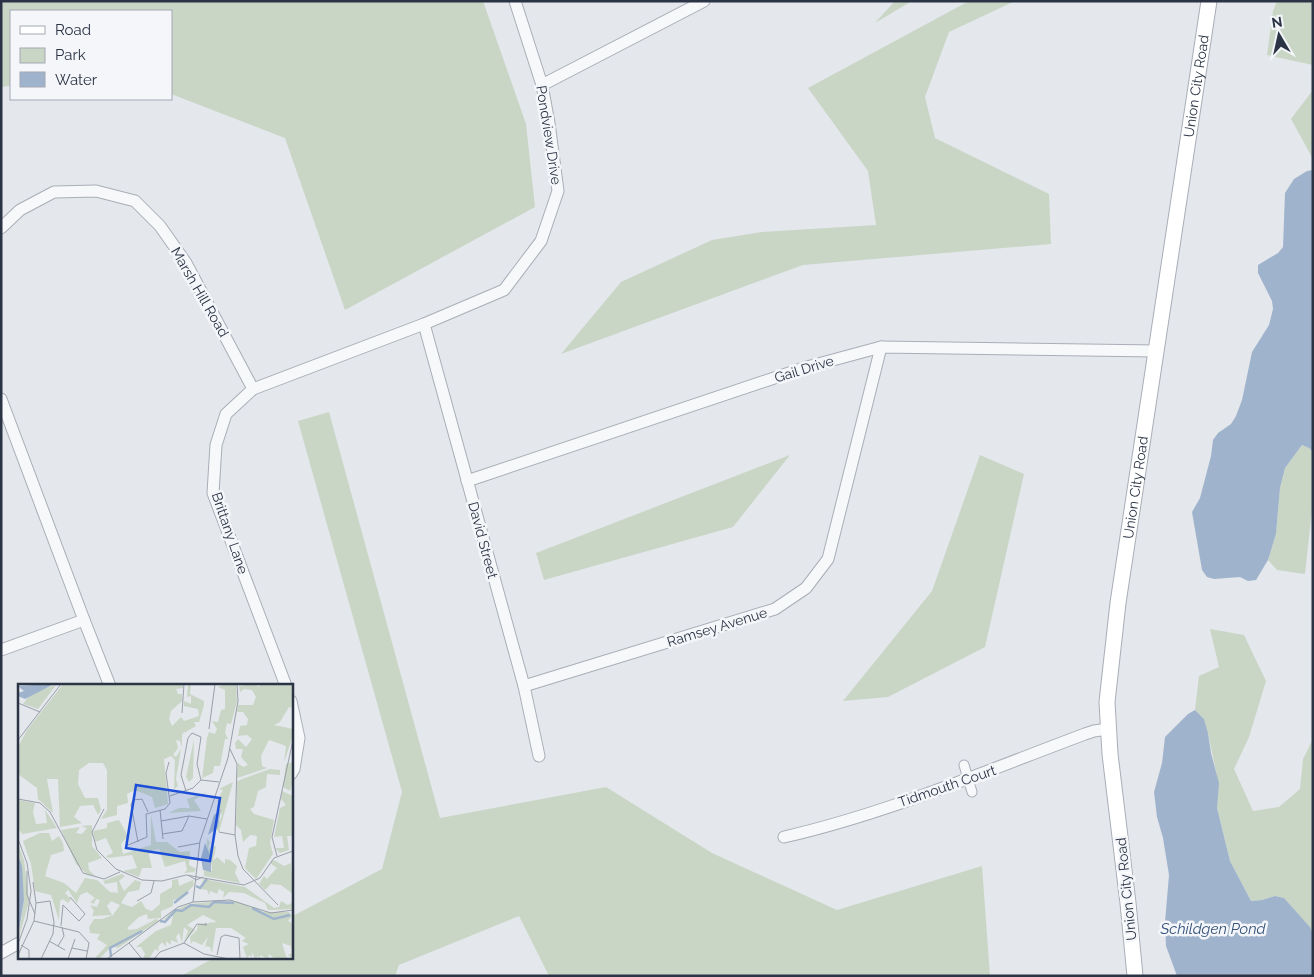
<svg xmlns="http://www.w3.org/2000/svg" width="1314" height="977" font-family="Raleway,sans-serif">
<rect width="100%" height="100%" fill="#e4e7ec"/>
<g fill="#c9d6c5">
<path d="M 1,1 L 483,1 L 526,124 L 535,207 L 345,310 L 285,138 L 171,94 L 171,11 L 11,11 L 11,86 L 1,87 Z"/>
<path d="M 895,1 L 912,1 L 875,23 Z"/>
<path d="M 969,1 L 1015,1 L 949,32 L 925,97 L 935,138 L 1049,194 L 1051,244 L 803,265 L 561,354 L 621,282 L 712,240 L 762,232 L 876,225 L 868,171 L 808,88 Z"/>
<path d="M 1277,1 L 1313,1 L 1313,65 L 1267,55 L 1273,11 Z"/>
<path d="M 1313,90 L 1313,159 L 1291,119 Z"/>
<path d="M 329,412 L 440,818 L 606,787 L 712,853 L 837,910 L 982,866 L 990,976 L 549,976 L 519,916 L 399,965 L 395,976 L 181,976 L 214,958 L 291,958 L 291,917 L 382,869 L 402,792 L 298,421 Z"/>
<path d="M 1302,445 L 1309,448 L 1313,452 L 1313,500 L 1305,574 L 1277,570 L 1268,560 L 1276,534 L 1280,488 L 1285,468 Z"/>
<path d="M 790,455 L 733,527 L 544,580 L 536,553 Z"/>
<path d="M 980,455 L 1024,474 L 985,647 L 888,697 L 843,701 L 932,591 Z"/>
<path d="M 1210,629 L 1244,635 L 1266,681 L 1249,737 L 1234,769 L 1253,811 L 1279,807 L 1300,789 L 1303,759 L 1313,739 L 1313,934 L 1310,927 L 1284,898 L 1275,896 L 1262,900 L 1251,901 L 1230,861 L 1217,808 L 1217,776 L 1208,733 L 1204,719 L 1195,710 L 1199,676 L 1219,667 Z"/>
</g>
<g fill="#9fb4cc">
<path d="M 1313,170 L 1313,452 L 1309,448 L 1302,445 L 1285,468 L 1280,488 L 1276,534 L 1268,560 L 1256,580 L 1248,581 L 1240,577 L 1214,579 L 1207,577 L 1202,570 L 1192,512 L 1200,498 L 1211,456 L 1213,440 L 1218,433 L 1231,424 L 1236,416 L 1242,400 L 1252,352 L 1269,325 L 1273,309 L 1272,301 L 1258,273 L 1258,265 L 1278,253 L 1283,247 L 1285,193 L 1294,179 L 1307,171 Z"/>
<path d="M 1195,710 L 1204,719 L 1208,733 L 1211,753 L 1219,783 L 1217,808 L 1230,861 L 1251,901 L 1262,900 L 1275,896 L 1284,898 L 1310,927 L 1313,934 L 1313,976 L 1177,976 L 1166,946 L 1165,922 L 1169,875 L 1163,838 L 1157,817 L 1154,792 L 1162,763 L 1165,737 L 1188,714 Z"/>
</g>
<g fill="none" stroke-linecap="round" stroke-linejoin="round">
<g stroke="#a9aeb7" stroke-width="11">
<path id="pedestrian" d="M 964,765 L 972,792"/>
</g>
<g stroke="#a9aeb7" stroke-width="13">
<g id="minor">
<path d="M 542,85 L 704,1"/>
<path d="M 1,228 L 20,210 L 54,192 L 96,191 L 135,201 L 160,226 L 186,263 L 253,389"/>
<path d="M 424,324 L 524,686 L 539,756"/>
<path d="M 1,399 L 84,620 L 110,686"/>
<path d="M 467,481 L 807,367 L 881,347 L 1156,351"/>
<path d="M 1,650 L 84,620"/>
<path d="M 286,686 L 213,493 L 216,445 L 226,414 L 253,389 L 424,324 L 504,290 L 541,241 L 558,191 L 549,123 L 542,85 L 515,1"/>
<path d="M 524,686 L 775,609 L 806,588 L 828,559 L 881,347"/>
<path d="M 291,701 L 299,738 L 294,769 L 291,774"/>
<path d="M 784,837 C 888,813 986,771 1085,734 L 1094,731 L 1108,729"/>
<path d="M 1,953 L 19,943"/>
</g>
</g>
<g stroke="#a9aeb7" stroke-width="17">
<g id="secondary">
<path id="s1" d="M 1135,976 L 1128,903 L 1110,754 L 1107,702 L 1118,603 L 1209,1"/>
</g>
</g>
<use href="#pedestrian" stroke="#f7f8fa" stroke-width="9"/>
<use href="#minor" stroke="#f7f8fa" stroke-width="11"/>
<use href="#secondary" stroke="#fff" stroke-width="15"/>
</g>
<g text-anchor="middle" stroke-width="5" stroke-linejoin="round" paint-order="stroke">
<g font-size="14" fill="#2b3445" stroke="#f4f6f9">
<text dy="5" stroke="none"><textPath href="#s1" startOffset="898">Union City Road</textPath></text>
<text transform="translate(549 135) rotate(81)" y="5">Pondview Drive</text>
<text transform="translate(200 292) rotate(60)" y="5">Marsh Hill Road</text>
<text transform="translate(804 369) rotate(-17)" y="5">Gail Drive</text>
<text dy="5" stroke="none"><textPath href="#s1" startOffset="492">Union City Road</textPath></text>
<text transform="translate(230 533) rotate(71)" y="5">Brittany Lane</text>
<text transform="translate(483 540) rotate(75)" y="5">David Street</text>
<text transform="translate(717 627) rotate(-17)" y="5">Ramsey Avenue</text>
<text transform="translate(947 786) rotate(-19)" y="5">Tidmouth Court</text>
<text transform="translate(1126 889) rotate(-96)" y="5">Union City Road</text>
</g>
<g font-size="15" font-style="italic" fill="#34527a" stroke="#f4f6f9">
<text x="1213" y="934">Schildgen Pond</text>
</g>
</g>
<g transform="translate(18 684)">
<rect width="275" height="275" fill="#e4e7ec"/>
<path d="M 45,0 L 165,0 L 165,4 L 158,5 L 160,10 L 164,10 L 164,17 L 153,27 L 151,35 L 154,42 L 163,33 L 166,37 L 181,32 L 180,25 L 166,22 L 166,17 L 173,20 L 173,12 L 169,13 L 170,0 L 173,0 L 172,10 L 186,17 L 186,21 L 181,38 L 176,38 L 178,42 L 164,50 L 164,63 L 162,57 L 158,56 L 160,64 L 155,71 L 158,73 L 163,65 L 158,95 L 160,102 L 156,105 L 157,76 L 153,72 L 146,75 L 150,120 L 137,124 L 134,113 L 117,106 L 109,110 L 110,119 L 99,122 L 99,131 L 83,135 L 89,126 L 89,86 L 85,79 L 71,79 L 61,86 L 60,100 L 67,114 L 80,114 L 83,126 L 80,131 L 75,121 L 62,122 L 56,133 L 64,139 L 42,143 L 40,95 L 29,95 L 35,129 L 20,115 L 19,104 L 0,90 L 0,63 L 9,46 ZM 207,0 L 218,0 L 219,17 L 213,40 L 209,39 L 207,49 L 210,55 L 207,55 L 202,82 L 196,82 L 195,89 L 184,94 L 189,54 L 191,48 L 197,50 L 199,45 L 194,37 L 200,38 L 203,26 L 207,25 L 207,6 L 200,3 ZM 238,0 L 240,3 L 244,0 L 275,0 L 275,24 L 271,23 L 262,38 L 256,41 L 275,45 L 275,52 L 266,78 L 268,62 L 251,56 L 243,72 L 244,82 L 249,84 L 219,94 L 220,79 L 225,83 L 230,81 L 223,73 L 225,65 L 218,65 L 217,59 L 220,55 L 228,63 L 234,55 L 229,51 L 220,52 L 222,42 L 229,41 L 230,35 L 225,28 L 219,28 L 220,21 L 235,21 L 238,13 L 234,6 L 226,5 L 222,8 L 221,2 ZM 38,1 L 20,25 L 5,20 L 14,8 ZM 176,55 L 175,94 L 171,98 L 168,93 ZM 275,78 L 274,100 L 272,107 L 265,103 L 268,80 ZM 252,85 L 262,86 L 262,91 L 249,90 L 248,103 L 240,107 L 236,123 L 232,125 L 236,130 L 256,136 L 252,159 L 255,170 L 238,195 L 227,184 L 231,164 L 238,162 L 239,152 L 232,151 L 225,158 L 223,146 L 218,141 L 219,97 ZM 215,98 L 201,148 L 198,145 L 194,151 L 204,132 L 200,122 L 202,119 L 199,117 L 205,106 L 201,105 ZM 264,107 L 275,112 L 275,152 L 269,152 L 271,166 L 262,169 L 257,164 L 266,164 L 264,152 L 256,153 L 262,124 L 268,121 L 263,115 ZM 189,108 L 176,116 L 183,127 L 150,129 L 161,124 L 172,124 L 169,115 ZM 0,116 L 17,119 L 15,128 L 18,140 L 29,139 L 27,126 L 39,144 L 4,150 L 0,144 ZM 133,131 L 138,158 L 149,158 L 162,168 L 172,167 L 171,181 L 178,185 L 176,188 L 166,189 L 169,186 L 167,177 L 147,183 L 141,165 L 133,167 L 131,171 L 134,184 L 124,184 L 121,193 L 105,187 L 119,184 L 114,171 L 90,174 L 88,172 L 95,169 L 88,154 L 77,158 L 75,147 L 89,144 L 89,139 L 101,136 L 110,152 L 103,160 L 105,170 L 133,161 ZM 74,141 L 74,162 L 84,174 L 70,179 L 71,186 L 77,192 L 70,191 L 58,180 L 43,146 L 62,143 L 58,149 L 64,150 L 69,144 L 63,142 ZM 22,149 L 31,149 L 34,157 L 41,152 L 45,159 L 46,167 L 33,171 L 27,192 L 46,199 L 58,209 L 67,194 L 79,196 L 92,208 L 100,209 L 99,198 L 87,200 L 85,197 L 104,190 L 107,192 L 101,197 L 106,207 L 117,196 L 123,198 L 121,206 L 110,208 L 103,219 L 114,223 L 123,217 L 128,225 L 134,227 L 142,220 L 142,210 L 154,203 L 154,196 L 160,195 L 161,202 L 175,196 L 176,201 L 164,214 L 155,216 L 155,222 L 143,227 L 143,234 L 130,235 L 129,230 L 121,233 L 109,244 L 111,246 L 119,245 L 138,235 L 141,236 L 139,238 L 100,264 L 94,262 L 81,275 L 76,275 L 89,261 L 79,255 L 82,250 L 72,249 L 71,243 L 76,235 L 84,235 L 95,231 L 102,221 L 93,217 L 89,222 L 94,231 L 74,232 L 76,227 L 72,221 L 79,223 L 82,216 L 78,215 L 76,220 L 72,218 L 77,214 L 69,208 L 62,211 L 59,219 L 50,206 L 47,209 L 53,215 L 50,219 L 45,215 L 42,217 L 41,236 L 33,211 L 17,207 L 13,180 L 5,157 ZM 189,154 L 192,158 L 190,166 L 195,161 L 198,163 L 195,177 L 199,173 L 207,180 L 207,175 L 212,176 L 219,182 L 217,189 L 222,199 L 186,192 L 186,187 L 194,187 L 193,175 L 188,169 ZM 0,160 L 6,176 L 11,217 L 0,257 L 6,216 ZM 256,176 L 266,182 L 273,179 L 275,210 L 263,201 L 253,200 L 247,206 L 241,200 L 246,192 L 249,195 L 259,184 L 252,179 ZM 185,195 L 227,203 L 256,224 L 261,223 L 263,217 L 270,221 L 275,218 L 275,225 L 250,226 L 247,219 L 226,209 L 211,208 L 205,214 L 206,208 L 201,205 L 199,210 L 192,207 L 191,211 L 189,206 L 183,205 ZM 205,217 L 217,217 L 246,228 L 271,228 L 274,232 L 270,237 L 275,240 L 275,275 L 270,271 L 274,269 L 273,262 L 264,259 L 269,275 L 257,275 L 251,270 L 250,275 L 242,271 L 242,275 L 240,272 L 237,275 L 234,268 L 234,273 L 232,271 L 229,274 L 225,263 L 231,260 L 224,257 L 228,254 L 213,244 L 198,244 L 194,269 L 192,263 L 187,262 L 190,253 L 184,261 L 175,257 L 173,260 L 172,253 L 179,246 L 180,240 L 199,238 L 185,231 L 169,241 L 177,246 L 166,258 L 170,247 L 166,243 L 164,258 L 161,249 L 158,253 L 160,259 L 153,256 L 153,261 L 148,257 L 148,263 L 144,258 L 140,263 L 141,267 L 137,265 L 131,275 L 125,275 L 127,270 L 123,263 L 118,263 L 138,247 L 153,241 L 155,231 L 143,238 L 156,226 L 172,220 Z" fill="#c9d6c5"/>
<path d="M 36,0 L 7,15 L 0,12 L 0,9 L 6,7 L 0,2 ZM 203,125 L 200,143 L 190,151 L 196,131 ZM 187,159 L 193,174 L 193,188 L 185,186 L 183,174 ZM 0,171 L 4,182 L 6,216 L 0,252 Z" fill="#9fb4cc"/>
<path fill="none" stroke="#9fb4cc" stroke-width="2.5" d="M 178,202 L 182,204 L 189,195M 156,219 L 170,208M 234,224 L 256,235 L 272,231M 142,237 L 147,238 L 158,226 L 164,227 L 173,221 L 191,223 L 196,218 L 216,219M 93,273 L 92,264 L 124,247"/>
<path fill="none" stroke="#9a9fa9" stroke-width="1" d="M 0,19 L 22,28M 164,29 L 166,0M 191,45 L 197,0M 0,56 L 43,0M 212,65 L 219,80 L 217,151 L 220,172 L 225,185 L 260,221M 168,107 L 163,91 L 170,54 L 174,49 L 183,53 L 179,80 L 183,96 L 201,98M 152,112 L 175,104 L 183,96M 0,115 L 22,119 L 32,128 L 65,189 L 86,195 L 102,188M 86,125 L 74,148 L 79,166 L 98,185 L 124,196 L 144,197 L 168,191 L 226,201 L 242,194 L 256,174 L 275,167M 142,126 L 145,155M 143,137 L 171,132 L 189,135M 201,148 L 217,151M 144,150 L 164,147 L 171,132M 0,155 L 9,179 L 13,207 L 9,235 L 0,260M 120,158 L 113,121 L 115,116 L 124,115 L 130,128M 108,162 L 129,153 L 128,130 L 147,125 L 152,119 L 148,89 L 151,78M 160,163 L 182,159M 259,172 L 254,153 L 275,56M 9,187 L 9,211 L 17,230M 170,191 L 178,196 L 185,193M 15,198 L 18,219M 119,217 L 133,209 L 136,197M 175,218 L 182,157 L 210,74 L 220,17 L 219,0M 18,219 L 32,217 L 36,238 L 35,250 L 23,275M 16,237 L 61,248 L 71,259 L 68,275M 43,242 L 45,221 L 61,237 L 67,230 L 52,213M 31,257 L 47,266M 111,259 L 124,275M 166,259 L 179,240 L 189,241 L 187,239M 3,261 L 11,266 L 11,275M 40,262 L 46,252 L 44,243M 54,264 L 69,267M 0,271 L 16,237 L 18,219M 199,271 L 203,253 L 207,251 L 221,254 L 222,275M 50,275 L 57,255M 89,275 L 160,223 L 175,218 L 212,216 L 253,229 L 275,226M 136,275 L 142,268 L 166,259 L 186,270 L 211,275"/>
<path fill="#1d4ed8" fill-opacity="0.15" stroke="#1d4ed8" stroke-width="2.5" d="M 118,101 L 202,114 L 192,177 L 108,164 Z"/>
<rect width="275" height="275" fill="none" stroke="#2b3445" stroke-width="2.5"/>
</g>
<rect width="1314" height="977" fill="none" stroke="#2b3445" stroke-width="5"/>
<rect x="10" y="10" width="162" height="90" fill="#f4f6f9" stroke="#a4a8b1"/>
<rect x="20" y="26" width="25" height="8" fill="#ffffff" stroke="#a4a8b1"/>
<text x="55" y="35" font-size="15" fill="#2b3445">Road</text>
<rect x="20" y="48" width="25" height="15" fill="#c9d6c5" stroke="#a4a8b1"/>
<text x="55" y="60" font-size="15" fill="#2b3445">Park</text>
<rect x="20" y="72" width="25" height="15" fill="#9fb4cc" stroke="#a4a8b1"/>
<text x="55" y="85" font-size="15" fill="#2b3445">Water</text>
<g transform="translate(1279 35) rotate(351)" stroke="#f4f6f9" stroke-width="4" paint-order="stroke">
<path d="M0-4L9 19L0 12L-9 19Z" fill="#2b3445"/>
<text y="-8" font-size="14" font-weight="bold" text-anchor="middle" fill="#2b3445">N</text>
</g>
</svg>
